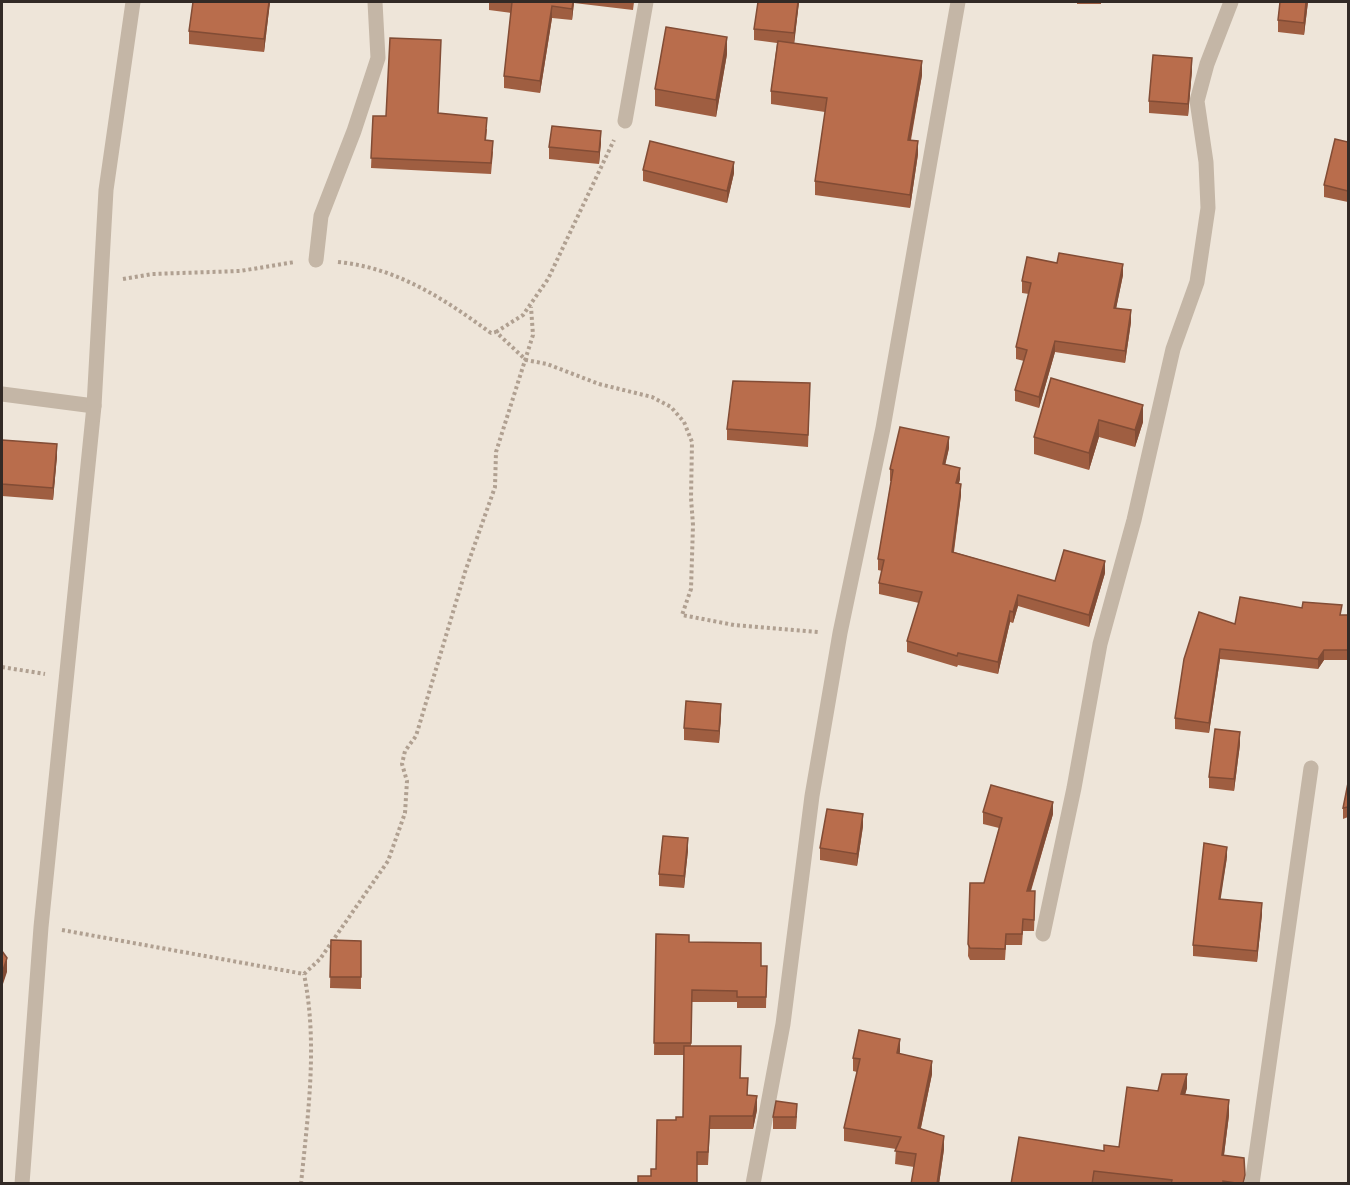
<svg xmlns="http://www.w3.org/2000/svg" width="1350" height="1185" font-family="'Varela Round',sans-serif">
<rect width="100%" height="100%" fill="#eee5d9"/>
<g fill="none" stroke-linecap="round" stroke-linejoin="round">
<g stroke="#b0a091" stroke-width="4" stroke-dasharray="3 3" stroke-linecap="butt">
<path d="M 338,262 C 398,268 444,299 491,333 L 496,332 L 526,360 L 547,364 L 599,384 L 652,397 L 671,407 L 684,422 L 692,442 L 691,498 L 693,525 L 691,589 L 682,615 L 734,625 L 818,632"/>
<path d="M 123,279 L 152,274 L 240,271 L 295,262"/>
<path d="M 496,332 L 523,315 L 548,279 L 614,140"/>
<path d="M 2,667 L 45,674"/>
<path d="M 62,930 L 304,974 L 320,959 L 388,861 L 405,813 L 407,781 L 402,764 L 405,751 L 416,736 L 465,572 L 495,487 L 496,452 L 533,335 L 531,307"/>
<path d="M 301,1184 C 308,1113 318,1044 304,974"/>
</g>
<g stroke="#c4b6a6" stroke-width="15">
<path d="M 625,121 L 646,2"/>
<path d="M 316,260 L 321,216 L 354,131 L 378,58 L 375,2"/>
<path d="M 2,394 L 94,406"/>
<path d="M 1043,934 L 1074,788 L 1100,644 L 1134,520 L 1173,349 L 1197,282 L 1208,208 L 1206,162 L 1197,101 L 1207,64 L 1231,2"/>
<path d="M 22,1184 L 41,927 L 94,406 L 106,190 L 133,2"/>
<path d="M 753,1184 L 783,1024 L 812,796 L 840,633 L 883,428 L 958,2"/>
<path d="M 1252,1184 L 1311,768"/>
</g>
</g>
<g fill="#9f5e41">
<path d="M 270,2 L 264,52 L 189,44 L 189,31 Z"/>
<path d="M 489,2 L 634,2 L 633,10 L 574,3 L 572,20 L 552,18 L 540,93 L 504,88 L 504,76 L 511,13 L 489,10 Z"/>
<path d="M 758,2 L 799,2 L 794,43 L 922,75 L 911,140 L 918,154 L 910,208 L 815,195 L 815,181 L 825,112 L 771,104 L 771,91 L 777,43 L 754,40 L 754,29 Z"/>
<rect x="1077" y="2" width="24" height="2"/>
<path d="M 1280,2 L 1308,2 L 1304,35 L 1278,32 L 1278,20 Z"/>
<path d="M 727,54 L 716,117 L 655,106 L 655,89 Z"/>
<path d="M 1192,70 L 1188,116 L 1149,113 L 1149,101 Z"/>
<path d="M 438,113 L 487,129 L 486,141 L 493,152 L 491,174 L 371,168 L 373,116 L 386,116 Z"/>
<path d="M 601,142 L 599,164 L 549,159 L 549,147 Z"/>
<path d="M 1348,142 L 1348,202 L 1324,197 L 1324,185 Z"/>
<path d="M 643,170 L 734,173 L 727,203 L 643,181 Z"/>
<path d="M 1123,275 L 1116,308 L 1131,322 L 1125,363 L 1055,352 L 1039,408 L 1015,401 L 1015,390 L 1024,361 L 1016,359 L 1016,347 L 1029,294 L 1022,293 L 1022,281 Z"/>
<path d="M 1051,378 L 1143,422 L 1135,447 L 1099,437 L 1089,470 L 1034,454 L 1034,437 Z"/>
<path d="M 810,383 L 808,447 L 727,440 L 727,429 Z"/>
<path d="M 949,448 L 945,464 L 960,479 L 959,483 L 961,495 L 954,552 L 1055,581 L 1105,573 L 1089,627 L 1018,606 L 1013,623 L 1010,622 L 998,674 L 958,665 L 957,667 L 907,652 L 907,641 L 919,603 L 879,594 L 879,583 L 882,571 L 878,570 L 878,559 L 891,481 L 890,481 L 890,469 Z"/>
<path d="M 2,449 L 57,456 L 53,500 L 2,496 Z"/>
<path d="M 1342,615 L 1348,615 L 1348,660 L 1324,660 L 1318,669 L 1220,659 L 1209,733 L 1175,729 L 1175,718 L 1235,624 Z"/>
<path d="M 721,716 L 719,743 L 684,740 L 684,728 Z"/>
<path d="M 1240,744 L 1234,791 L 1209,788 L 1209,777 Z"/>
<path d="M 1348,783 L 1348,817 L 1343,819 L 1343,808 Z"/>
<path d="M 983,812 L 1053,814 L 1031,891 L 1035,903 L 1034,931 L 1023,931 L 1022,945 L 1006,945 L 1005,960 L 970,960 L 968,956 L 970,883 L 984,883 L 999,828 L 983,824 Z"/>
<path d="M 863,826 L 857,866 L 820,860 L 820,848 Z"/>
<path d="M 688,850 L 684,888 L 659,886 L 659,874 Z"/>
<path d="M 1227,857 L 1220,899 L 1262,914 L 1257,962 L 1193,956 L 1193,945 Z"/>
<path d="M 656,934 L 689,942 L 761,966 L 767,966 L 766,1008 L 737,1008 L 737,1002 L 692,1002 L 691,1046 L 741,1078 L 748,1095 L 757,1110 L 753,1129 L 710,1129 L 708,1165 L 697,1165 L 651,1176 L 656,1169 L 676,1120 L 683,1117 L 684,1055 L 654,1055 Z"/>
<path d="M 331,940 L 361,941 L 361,989 L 330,988 Z"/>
<path d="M 899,1053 L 932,1074 L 921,1128 L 944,1149 L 939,1184 L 911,1184 L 914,1167 L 895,1164 L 896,1149 L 844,1141 L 844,1128 L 857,1072 L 853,1071 L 853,1058 Z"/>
<path d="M 1187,1088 L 1185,1094 L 1229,1115 L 1224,1155 L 1245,1184 L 1011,1184 L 1104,1151 L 1119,1147 L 1158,1091 Z"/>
<path d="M 797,1116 L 796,1129 L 773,1129 L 773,1117 Z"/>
</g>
<g fill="#824c35">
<path d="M 269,2 L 270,2 L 264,52 L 264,39 Z"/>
<path d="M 573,2 L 574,2 L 572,20 L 572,9 Z"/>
<path d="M 798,2 L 799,2 L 794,45 L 794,33 Z"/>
<path d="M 1306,2 L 1308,2 L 1304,35 L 1304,23 Z"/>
<path d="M 552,6 L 552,18 L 540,93 L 540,81 Z"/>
<path d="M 727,37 L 727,54 L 716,117 L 716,100 Z"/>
<path d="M 1192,58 L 1192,70 L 1188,116 L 1188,104 Z"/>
<path d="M 922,61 L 922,75 L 908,153 L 908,140 Z"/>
<path d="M 601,131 L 601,142 L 599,164 L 599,152 Z"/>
<path d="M 918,141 L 918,154 L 910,208 L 910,195 Z"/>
<path d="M 734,162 L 734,173 L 727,203 L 727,191 Z"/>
<path d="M 1123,264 L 1123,275 L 1114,319 L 1114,308 Z"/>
<path d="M 1131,310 L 1131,322 L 1125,363 L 1125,351 Z"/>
<path d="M 1055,341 L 1055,352 L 1039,408 L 1039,397 Z"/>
<path d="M 1143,405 L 1143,422 L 1135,447 L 1135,430 Z"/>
<path d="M 1099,420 L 1099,437 L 1089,470 L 1089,453 Z"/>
<path d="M 949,437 L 949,448 L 943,475 L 943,464 Z"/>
<path d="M 57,444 L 57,456 L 53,500 L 53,488 Z"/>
<path d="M 960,468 L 960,479 L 956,494 L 956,483 Z"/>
<path d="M 961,484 L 961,495 L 952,563 L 952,552 Z"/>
<path d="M 1105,561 L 1105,573 L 1089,627 L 1089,615 Z"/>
<path d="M 1018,595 L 1018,606 L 1013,623 L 1013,612 Z"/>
<path d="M 1010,611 L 1010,622 L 998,674 L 998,662 Z"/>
<path d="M 1220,649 L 1220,659 L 1209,733 L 1209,723 Z"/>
<path d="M 1324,650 L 1324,660 L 1318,669 L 1318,659 Z"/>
<path d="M 721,704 L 721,716 L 719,743 L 719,731 Z"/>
<path d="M 1240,732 L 1240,744 L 1234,791 L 1234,779 Z"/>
<path d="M 1053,802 L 1053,814 L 1027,903 L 1027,891 Z"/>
<path d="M 863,814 L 863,826 L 857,866 L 857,854 Z"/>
<path d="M 688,838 L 688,850 L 684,888 L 684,876 Z"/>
<path d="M 1227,847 L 1227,857 L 1219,910 L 1219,899 Z"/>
<path d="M 1262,903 L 1262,914 L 1257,962 L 1257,951 Z"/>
<path d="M 7,958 L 7,972 L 2,987 L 2,973 Z"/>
<path d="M 900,1039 L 900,1052 L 897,1066 L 897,1053 Z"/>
<path d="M 932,1061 L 932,1074 L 918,1141 L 918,1128 Z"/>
<path d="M 1187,1074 L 1187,1088 L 1181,1109 L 1181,1094 Z"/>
<path d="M 757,1096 L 757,1110 L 753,1129 L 753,1116 Z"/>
<path d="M 1229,1100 L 1229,1115 L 1222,1170 L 1222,1155 Z"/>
<path d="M 944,1136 L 944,1149 L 939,1184 L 937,1184 Z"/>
</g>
<g fill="#b96d4c" stroke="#824c35" stroke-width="1.5">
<path d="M 193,2 L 269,2 L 264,39 L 189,31 Z"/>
<path d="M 512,2 L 573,2 L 572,9 L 552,6 L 540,81 L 504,76 Z"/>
<path d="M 758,2 L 798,2 L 794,33 L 754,29 Z"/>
<path d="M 1280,2 L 1306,2 L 1304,23 L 1278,20 Z"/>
<path d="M 666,27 L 727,37 L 716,100 L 655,89 Z"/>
<path d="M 390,38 L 441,40 L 438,113 L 487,118 L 485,140 L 493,141 L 491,163 L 371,158 L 373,116 L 386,116 Z"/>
<path d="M 778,41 L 922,61 L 908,140 L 918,141 L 910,195 L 815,181 L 827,98 L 771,91 Z"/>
<path d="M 1153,55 L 1192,58 L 1188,104 L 1149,101 Z"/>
<path d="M 552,126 L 601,131 L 599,152 L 549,147 Z"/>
<path d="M 1335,139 L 1348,142 L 1348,191 L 1324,185 Z"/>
<path d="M 650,141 L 734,162 L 727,191 L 643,170 Z"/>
<path d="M 1059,253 L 1123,264 L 1114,308 L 1131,310 L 1125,351 L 1055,341 L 1039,397 L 1015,390 L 1027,350 L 1016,347 L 1031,283 L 1022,281 L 1027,257 L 1057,263 Z"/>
<path d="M 1051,378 L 1143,405 L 1135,430 L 1099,420 L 1089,453 L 1034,437 Z"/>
<path d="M 733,381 L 810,383 L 808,435 L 727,429 Z"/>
<path d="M 900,427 L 949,437 L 943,464 L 960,468 L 956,483 L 961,484 L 952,552 L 1055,581 L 1064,550 L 1105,561 L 1089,615 L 1018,595 L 1013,612 L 1010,611 L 998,662 L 958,653 L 957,656 L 907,641 L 922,592 L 879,583 L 884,560 L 878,559 L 893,470 L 890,469 Z"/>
<path d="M 2,440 L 57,444 L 53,488 L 2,484 Z"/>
<path d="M 1240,597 L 1302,608 L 1303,602 L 1342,605 L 1340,615 L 1348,615 L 1348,650 L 1324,650 L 1318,659 L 1220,649 L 1209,723 L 1175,718 L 1184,659 L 1199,612 L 1235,624 Z"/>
<path d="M 686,701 L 721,704 L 719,731 L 684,728 Z"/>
<path d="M 1215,729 L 1240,732 L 1234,779 L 1209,777 Z"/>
<path d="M 1348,783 L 1348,807 L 1343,808 Z"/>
<path d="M 991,785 L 1053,802 L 1027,891 L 1035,891 L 1034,920 L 1023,919 L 1022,934 L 1006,934 L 1005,949 L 970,948 L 968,944 L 970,883 L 984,883 L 1002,818 L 983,812 Z"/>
<path d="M 827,809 L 863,814 L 857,854 L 820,848 Z"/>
<path d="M 663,836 L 688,838 L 684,876 L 659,874 Z"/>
<path d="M 1204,843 L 1227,847 L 1219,899 L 1262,903 L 1257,951 L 1193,945 Z"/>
<path d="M 656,934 L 689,935 L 689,942 L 761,943 L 761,966 L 767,966 L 766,997 L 737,997 L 737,991 L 692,990 L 691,1043 L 654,1043 Z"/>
<path d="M 331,940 L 361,941 L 361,977 L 330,977 Z"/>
<path d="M 2,951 L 7,958 L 2,973 Z"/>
<path d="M 859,1030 L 900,1039 L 897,1053 L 932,1061 L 918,1128 L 944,1136 L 937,1184 L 911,1184 L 916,1154 L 895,1151 L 901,1137 L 844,1128 L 860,1059 L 853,1058 Z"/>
<path d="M 684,1046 L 741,1046 L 740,1078 L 748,1078 L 747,1095 L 757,1096 L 753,1116 L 710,1116 L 708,1152 L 697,1152 L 697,1184 L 638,1184 L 638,1176 L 651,1176 L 651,1169 L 656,1169 L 657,1120 L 676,1120 L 676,1117 L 683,1117 Z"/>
<path d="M 1162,1074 L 1187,1074 L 1181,1094 L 1229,1100 L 1222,1155 L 1244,1158 L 1245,1175 L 1243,1184 L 1223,1181 L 1223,1184 L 1171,1184 L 1172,1180 L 1094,1171 L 1092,1184 L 1011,1184 L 1019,1137 L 1104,1151 L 1104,1145 L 1119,1147 L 1127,1087 L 1158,1091 Z"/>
<path d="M 776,1101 L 797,1104 L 796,1117 L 773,1117 Z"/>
</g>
<rect width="1350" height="1185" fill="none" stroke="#322a26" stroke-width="6"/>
</svg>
